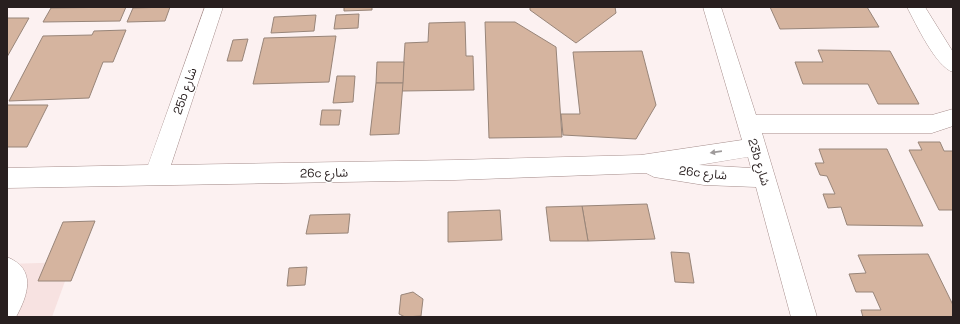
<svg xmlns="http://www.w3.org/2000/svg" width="960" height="324" font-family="'Space Grotesk','Noto Sans Arabic',sans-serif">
<rect width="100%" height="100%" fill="#fcf1f1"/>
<path fill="#f7e2e1" d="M 72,262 L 52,317 L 7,317 L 7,264 Z"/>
<g fill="#d5b49f" stroke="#988579">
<path d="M 52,7 L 126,7 L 51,8 Z"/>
<path d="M 126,7 L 120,21 L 43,22 L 51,8 Z"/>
<path d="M 170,7 L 165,21 L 127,22 L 133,8 Z"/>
<path d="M 344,7 L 372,7 L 372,10 L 344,11 Z"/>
<path d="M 530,7 L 615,7 L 616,13 L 576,43 L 530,10 Z"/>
<path d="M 770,7 L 867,7 L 879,27 L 780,29 Z"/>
<path d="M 359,14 L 358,28 L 334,29 L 336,15 Z"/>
<path d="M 316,15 L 314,31 L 271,33 L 274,17 Z"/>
<path d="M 7,18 L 29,18 L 7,57 Z"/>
<path d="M 465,22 L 466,56 L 473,56 L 474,90 L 402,91 L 405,43 L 428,42 L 429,23 Z"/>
<path d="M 485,22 L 515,22 L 556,47 L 562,137 L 489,138 Z"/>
<path d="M 126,30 L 113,62 L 103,62 L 89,98 L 9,101 L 43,36 L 92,35 L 94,31 Z"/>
<path d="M 336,36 L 329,82 L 253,84 L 264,38 Z"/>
<path d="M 248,39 L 242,61 L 227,61 L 233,40 Z"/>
<path d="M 818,50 L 890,51 L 919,104 L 878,104 L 868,84 L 803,84 L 795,62 L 823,62 Z"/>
<path d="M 642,51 L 656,105 L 636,139 L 563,135 L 561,114 L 580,114 L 573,52 Z"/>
<path d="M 377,62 L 404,62 L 403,83 L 376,83 Z"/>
<path d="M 337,76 L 355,76 L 353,102 L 333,103 Z"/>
<path d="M 376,83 L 403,83 L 399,134 L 370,135 Z"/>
<path d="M 7,105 L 48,105 L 27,147 L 7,147 Z"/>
<path d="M 322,110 L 341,110 L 339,125 L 320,125 Z"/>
<path d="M 918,142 L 940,142 L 944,151 L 953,151 L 953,210 L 939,210 L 909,150 L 922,150 Z"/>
<path d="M 819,149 L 887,149 L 923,226 L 847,225 L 841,207 L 828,208 L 823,194 L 835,194 L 827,176 L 820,175 L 815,163 L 824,163 Z"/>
<path d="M 647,204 L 655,239 L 588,241 L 582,206 Z"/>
<path d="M 582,206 L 588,241 L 550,241 L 546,207 Z"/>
<path d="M 500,210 L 502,240 L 448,242 L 448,212 Z"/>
<path d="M 350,214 L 348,233 L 306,234 L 310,215 Z"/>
<path d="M 95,221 L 71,281 L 38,281 L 63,222 Z"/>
<path d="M 671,252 L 689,253 L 694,283 L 675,282 Z"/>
<path d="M 928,254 L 953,305 L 953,317 L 863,317 L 861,310 L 881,310 L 873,292 L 856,292 L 849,274 L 866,273 L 858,255 Z"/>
<path d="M 307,267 L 305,285 L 287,286 L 289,268 Z"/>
<path d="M 413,292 L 423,299 L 421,316 L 405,317 L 399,314 L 401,295 Z"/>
</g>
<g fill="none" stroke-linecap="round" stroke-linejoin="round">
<g stroke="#a68e8c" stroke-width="1">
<g id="minor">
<path d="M 205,7 L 223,7 L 171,165 L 455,160 L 641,155 L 742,140 L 703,7 L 721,7 L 756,115 L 932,115 L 953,109 L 953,126 L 932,133 L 762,133 L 817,317 L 791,317 L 756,187 L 704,185 L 654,177 L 646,173 L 455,180 L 7,188 L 7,168 L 148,165 ZM 748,157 L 751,168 L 699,165 Z"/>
<path d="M 907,7 L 925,7 L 953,52 L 953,72 C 936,67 916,24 907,7 Z"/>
<path d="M 7,257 C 37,269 28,295 16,317 L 7,317 Z"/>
</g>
</g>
<use href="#minor" fill="#fff" fill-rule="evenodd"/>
</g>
<defs><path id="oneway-solid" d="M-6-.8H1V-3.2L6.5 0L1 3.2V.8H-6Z"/></defs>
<use fill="#9e9a9a" href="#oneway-solid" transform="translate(716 152) rotate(172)"/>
<g text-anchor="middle" stroke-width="3" stroke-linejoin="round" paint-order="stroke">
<g font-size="12" fill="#281f1f" stroke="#fff">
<text transform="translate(185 91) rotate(-71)" y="4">25b شارع</text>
<text transform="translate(759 162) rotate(73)" y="4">23b شارع</text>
<text transform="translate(324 173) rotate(-1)" y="4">26c شارع</text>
<text transform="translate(703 173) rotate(6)" y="4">26c شارع</text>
</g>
</g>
<rect width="960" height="324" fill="none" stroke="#281f1f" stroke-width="16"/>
</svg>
